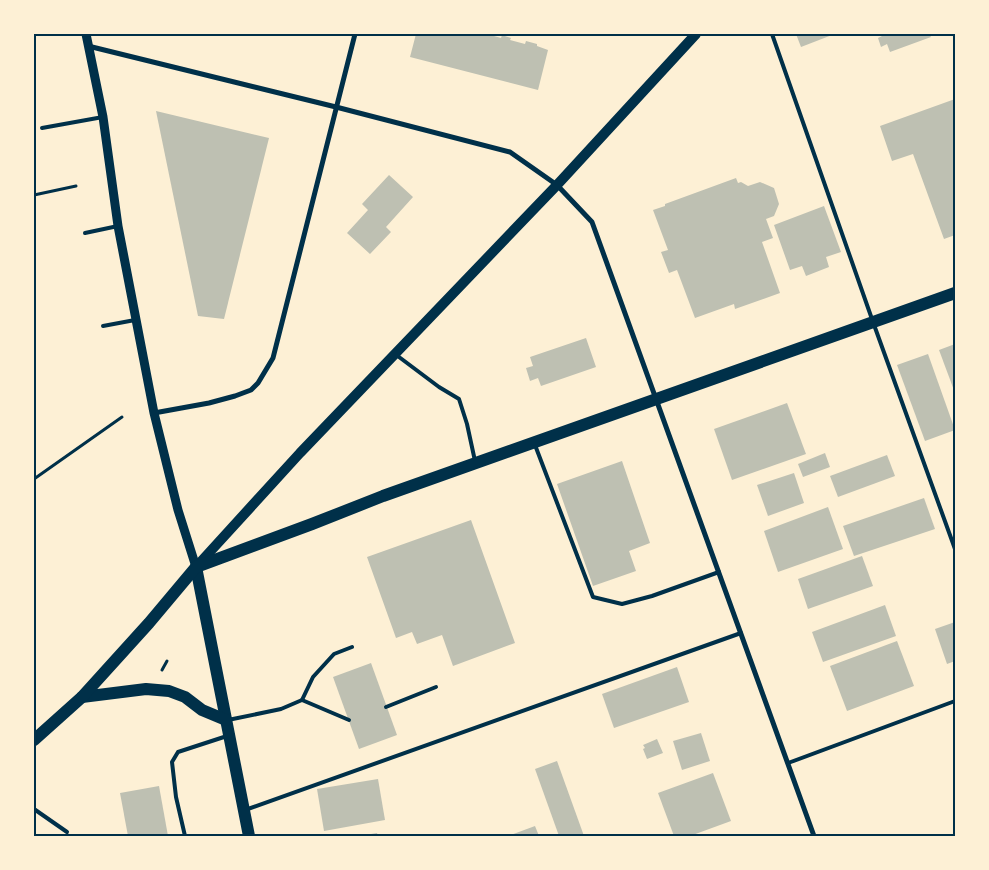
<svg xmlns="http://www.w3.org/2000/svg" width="989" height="870" font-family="'IBM Plex Sans',sans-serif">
<rect width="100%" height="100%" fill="#fdf0d5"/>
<g fill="#bec0b2">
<path d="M 416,34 L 487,34 L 501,38 L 502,35 L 511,38 L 510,40 L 525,44 L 526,41 L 537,44 L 537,46 L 548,50 L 538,90 L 410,57 Z"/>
<path d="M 796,34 L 831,34 L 832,35 L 801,47 Z"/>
<path d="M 883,34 L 929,34 L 931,37 L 890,52 L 887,44 L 881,47 L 878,38 L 884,35 Z"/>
<path d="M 955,99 L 955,235 L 944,239 L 913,154 L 892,161 L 880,126 Z"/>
<path d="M 156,111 L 269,138 L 224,319 L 198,316 Z"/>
<path d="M 389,175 L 413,197 L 386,227 L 391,232 L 370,254 L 347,233 L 368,210 L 362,204 Z"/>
<path d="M 736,178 L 738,183 L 741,182 L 748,186 L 760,182 L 774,188 L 779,204 L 774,216 L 766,219 L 773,238 L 762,242 L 780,293 L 735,309 L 734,304 L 695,318 L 677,270 L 669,273 L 661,252 L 668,250 L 653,210 L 665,206 L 665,204 Z"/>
<path d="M 824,206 L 841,252 L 826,257 L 829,267 L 806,276 L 802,266 L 790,270 L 774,225 Z"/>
<path d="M 586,338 L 596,367 L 541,386 L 538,378 L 530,381 L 526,368 L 533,366 L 530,357 Z"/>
<path d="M 955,344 L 955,393 L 939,350 Z"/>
<path d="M 928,354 L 955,430 L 925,441 L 897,365 Z"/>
<path d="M 787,403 L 806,454 L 732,480 L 714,429 Z"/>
<path d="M 825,453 L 830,467 L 803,477 L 798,464 Z"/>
<path d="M 887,455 L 895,476 L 838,497 L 830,476 Z"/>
<path d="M 622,461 L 650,543 L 629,551 L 636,571 L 593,586 L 557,484 Z"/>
<path d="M 794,473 L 804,503 L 768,516 L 757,485 Z"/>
<path d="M 924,498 L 935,529 L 854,556 L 843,526 Z"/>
<path d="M 828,507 L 843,549 L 778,572 L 764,531 Z"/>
<path d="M 471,520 L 515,643 L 453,666 L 442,635 L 417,644 L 412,632 L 396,638 L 367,557 Z"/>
<path d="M 862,556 L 873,586 L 808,609 L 798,579 Z"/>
<path d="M 885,605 L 896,636 L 823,662 L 812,632 Z"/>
<path d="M 955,622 L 955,661 L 947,664 L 935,629 Z"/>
<path d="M 897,641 L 914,686 L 847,711 L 830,666 Z"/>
<path d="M 371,663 L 397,735 L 359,749 L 333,677 Z"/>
<path d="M 677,667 L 689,702 L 614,728 L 602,694 Z"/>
<path d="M 701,733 L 710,761 L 682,770 L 673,741 Z"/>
<path d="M 657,739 L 663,753 L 647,759 L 643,749 L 645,748 L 643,745 Z"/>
<path d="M 557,761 L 584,836 L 559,836 L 535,769 Z"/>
<path d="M 713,773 L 731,821 L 690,836 L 674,836 L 658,793 Z"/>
<path d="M 378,779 L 385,820 L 324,831 L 317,789 Z"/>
<path d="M 159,786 L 168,836 L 128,836 L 120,793 Z"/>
<path d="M 535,826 L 539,836 L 508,836 Z"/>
<path d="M 377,833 L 378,836 L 365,836 L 365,835 Z"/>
</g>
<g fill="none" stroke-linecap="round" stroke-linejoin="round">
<g stroke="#003049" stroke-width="3">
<path d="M 34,195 L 76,186"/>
<path d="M 34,479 L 122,417"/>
<path d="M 162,670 L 167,661"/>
</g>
<g stroke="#003049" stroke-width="4">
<path d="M 772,34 L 873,322 L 955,549"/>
<path d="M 42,128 L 103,117"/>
<path d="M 85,233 L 118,226"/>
<path d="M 103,326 L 135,320"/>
<path d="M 395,354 L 439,387 L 459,399 L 467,424 L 475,461"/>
<path d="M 535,445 L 593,597 L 622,604 L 652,596 L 719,572"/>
<path d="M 302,700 L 349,720"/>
<path d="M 386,707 L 436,687"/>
<path d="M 228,720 L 281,709 L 302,700 L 313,677 L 334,654 L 352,647"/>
<path d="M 788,763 L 955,701"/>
<path d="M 34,809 L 67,832"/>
<path d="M 245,810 L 741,633"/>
<path d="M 185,836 L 176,797 L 172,762 L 178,752 L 227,736"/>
</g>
<g stroke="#003049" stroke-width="5">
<path d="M 88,46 L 336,107 L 510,152 L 557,185 L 592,222 L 814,836"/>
<path d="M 154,413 L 209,403 L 235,396 L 251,390 L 258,383 L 273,358 L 355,34"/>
</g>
<path stroke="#003049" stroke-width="9" d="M 86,34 L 103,117 L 118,226 L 154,413 L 178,510 L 196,567"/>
<path stroke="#003049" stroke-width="10" d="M 196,567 L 300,453 L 557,185 L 696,34"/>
<g stroke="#003049" stroke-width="12">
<path d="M 196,567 L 249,836"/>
<path d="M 82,697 L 146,689 L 169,691 L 185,697 L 202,710 L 226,720"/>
<path d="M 34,740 L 82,697 L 149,623 L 196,567 L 312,524 L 383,496 L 955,293"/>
</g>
</g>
<rect width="989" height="870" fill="none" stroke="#fdf0d5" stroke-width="70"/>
<rect x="35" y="35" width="919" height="800" fill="none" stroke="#003049" stroke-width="2"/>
</svg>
